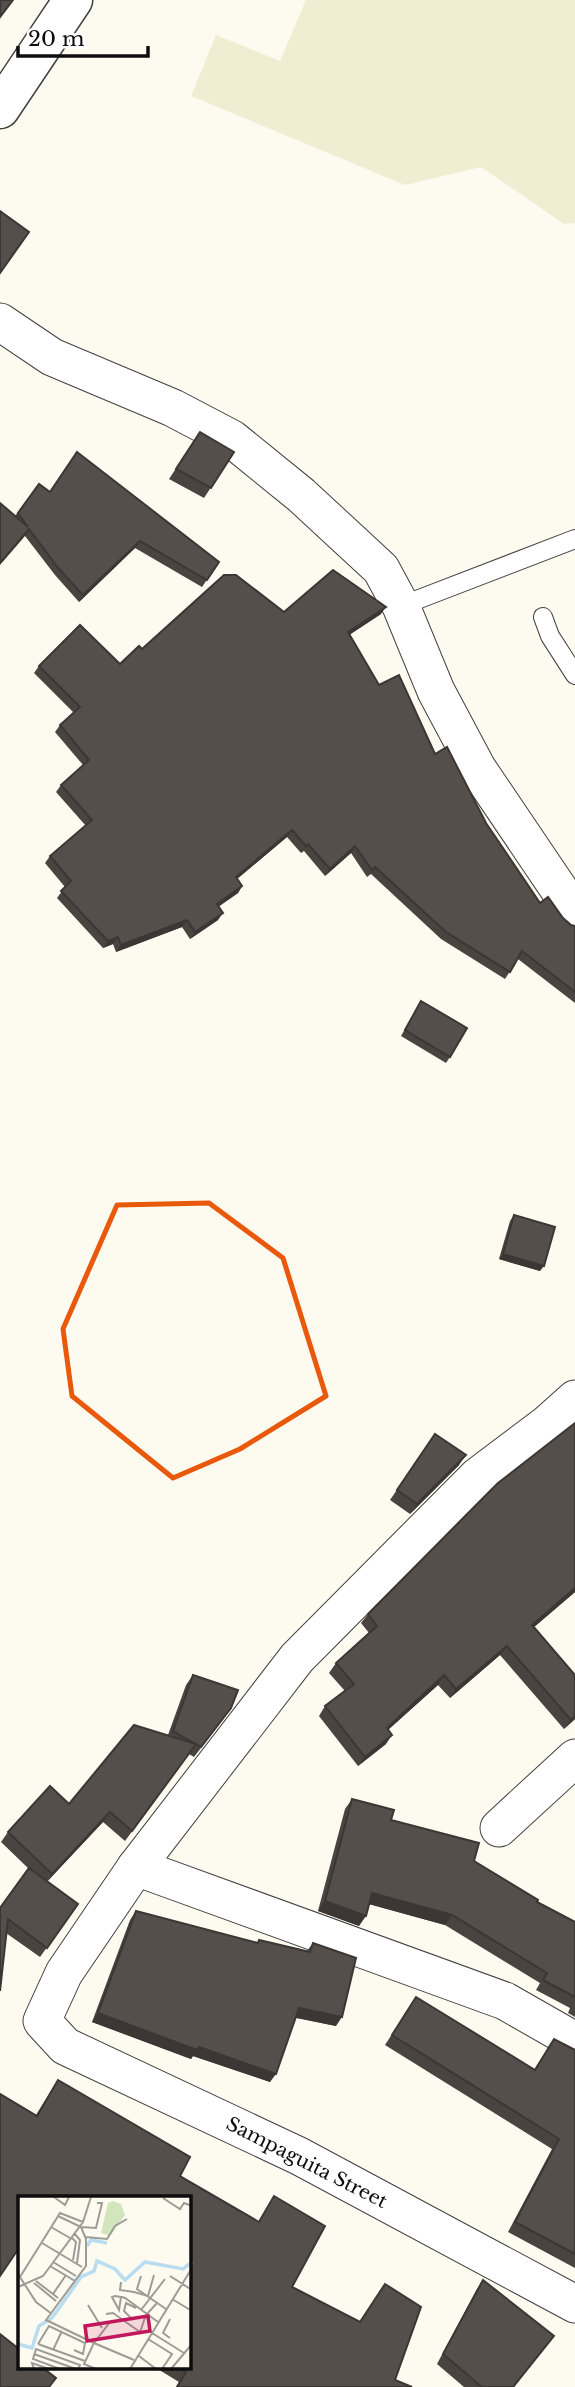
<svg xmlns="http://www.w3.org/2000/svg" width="575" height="2387" font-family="'Libre Baskerville',serif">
<rect width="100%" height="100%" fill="#fdfaf0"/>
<path fill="#f1edd2" d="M 306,0 L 575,0 L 575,223 L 564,224 L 481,167 L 405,185 L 191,96 L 216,35 L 280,61 Z"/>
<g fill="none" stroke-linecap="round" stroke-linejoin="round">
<g stroke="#414141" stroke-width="20">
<g id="service">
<path d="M 401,606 L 575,539"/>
<path d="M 543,617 L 550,636 L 575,675"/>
</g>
</g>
<g stroke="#414141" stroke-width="39">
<g id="minor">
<path d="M 0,322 L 52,357 L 173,408 L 232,439 L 301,495 L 381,569 L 401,606 L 436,691 L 477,768 L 575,913"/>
<path d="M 575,1399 L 547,1424 L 478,1476 L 297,1658 L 136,1867 L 64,1973 L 42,2021 L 65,2046 L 299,2156 L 575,2304"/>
<path d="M 499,1828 L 575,1758"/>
<path d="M 136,1867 L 505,2001 L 575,2041"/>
</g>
</g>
<g stroke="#414141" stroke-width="41">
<path id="tertiary" d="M 0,109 L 73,0"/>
</g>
<use href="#service" stroke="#fff" stroke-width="18"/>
<use href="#minor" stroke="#fff" stroke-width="37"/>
<use href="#tertiary" stroke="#fff" stroke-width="38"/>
</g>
<g fill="#494440">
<path d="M 200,432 L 234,452 L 204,498 L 169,479 Z"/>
<path d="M 39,484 L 50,492 L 219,562 L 202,587 L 135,548 L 79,602 L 55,575 L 25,536 L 0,565 L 0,503 L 15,516 Z"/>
<path d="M 284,612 L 381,614 L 349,635 L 379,685 L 435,754 L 486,823 L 540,903 L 571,925 L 575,926 L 575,1003 L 518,959 L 505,979 L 441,939 L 371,874 L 367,877 L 351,853 L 325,876 L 304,851 L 301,853 L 287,837 L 237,879 L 242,886 L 238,893 L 218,907 L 218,920 L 190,939 L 182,927 L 116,952 L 113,944 L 103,948 L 57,898 L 65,887 L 45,863 L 50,856 L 86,826 L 56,792 L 61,785 L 83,765 L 55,732 L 60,725 L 74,713 L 34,673 L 39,666 L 120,664 L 142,649 Z"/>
<path d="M 421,1001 L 450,1057 L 446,1063 L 401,1036 Z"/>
<path d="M 514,1215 L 540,1271 L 499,1259 L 510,1221 Z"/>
<path d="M 575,1423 L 575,1592 L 534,1627 L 575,1719 L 564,1729 L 500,1655 L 450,1698 L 438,1685 L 388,1730 L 386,1744 L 358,1766 L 319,1716 L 325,1706 L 345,1691 L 329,1673 L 336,1663 L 369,1633 L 361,1623 L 368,1614 Z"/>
<path d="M 435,1434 L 459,1465 L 410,1514 L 390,1500 Z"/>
<path d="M 193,1675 L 224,1718 L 194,1757 L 189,1754 L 125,1841 L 103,1822 L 47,1881 L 78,1904 L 40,1957 L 6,1933 L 0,1908 L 28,1868 L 1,1842 L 8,1832 L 69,1804 L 168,1735 L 186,1685 Z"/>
<path d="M 352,1799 L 391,1820 L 474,1861 L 537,1902 L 575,1922 L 575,2017 L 568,2013 L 570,2008 L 536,1990 L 540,1983 L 445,1925 L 369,1904 L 359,1926 L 318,1911 L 345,1809 Z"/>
<path d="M 136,1911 L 257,1943 L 259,1940 L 307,1951 L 313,1943 L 336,2026 L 296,2018 L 270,2082 L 193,2056 L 191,2059 L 92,2022 L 130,1920 Z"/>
<path d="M 416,1997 L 534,2070 L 554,2039 L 575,2050 L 575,2268 L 508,2232 L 552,2149 L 385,2045 Z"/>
<path d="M 58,2080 L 190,2157 L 180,2176 L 258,2222 L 274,2196 L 325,2226 L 292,2287 L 360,2322 L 385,2284 L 421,2307 L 395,2380 L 412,2387 L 176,2387 L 179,2382 L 156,2368 L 189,2368 L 189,2198 L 19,2198 L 19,2255 L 16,2253 L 0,2276 L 0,2094 L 36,2115 Z"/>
<path d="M 483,2280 L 547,2345 L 514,2387 L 464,2387 L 437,2364 L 477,2289 Z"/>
</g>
<g fill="#3c3734">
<path d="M 140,541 L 135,548 L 79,602 L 83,595 Z"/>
<path d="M 386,607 L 381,614 L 343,639 L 348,632 Z"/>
<path d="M 292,830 L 287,837 L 231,884 L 236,877 Z"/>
<path d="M 355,846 L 351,853 L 325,876 L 330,869 Z"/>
<path d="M 242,886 L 238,893 L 212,911 L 217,904 Z"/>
<path d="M 223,913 L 218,920 L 190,939 L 195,932 Z"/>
<path d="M 187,920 L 182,927 L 116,952 L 121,945 Z"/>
<path d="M 118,937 L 113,944 L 103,948 L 108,941 Z"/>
<path d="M 503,1254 L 544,1266 L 540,1271 L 499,1259 Z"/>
<path d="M 466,1455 L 459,1465 L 410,1514 L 417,1504 Z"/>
<path d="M 575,1588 L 575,1592 L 526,1634 L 532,1625 Z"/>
<path d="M 507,1646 L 500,1655 L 450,1698 L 456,1689 Z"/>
<path d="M 444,1675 L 438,1685 L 380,1737 L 387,1728 Z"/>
<path d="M 575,1716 L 575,1719 L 564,1729 L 571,1720 Z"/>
<path d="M 392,1735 L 386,1744 L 358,1766 L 365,1757 Z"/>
<path d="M 110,1812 L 103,1822 L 45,1884 L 52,1874 Z"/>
<path d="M 372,1893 L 452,1915 L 445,1925 L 365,1903 Z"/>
<path d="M 325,1901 L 366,1916 L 359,1926 L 318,1911 Z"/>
<path d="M 299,2008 L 342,2017 L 336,2026 L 293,2017 Z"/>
<path d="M 98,2013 L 199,2047 L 276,2074 L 270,2082 L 193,2056 L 191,2059 L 92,2022 Z"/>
</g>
<g fill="#554f4b" stroke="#3c3734" stroke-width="2">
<path d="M 0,0 L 13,0 L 0,17 Z"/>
<path d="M 0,211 L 29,232 L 0,273 Z"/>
<path d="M 200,432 L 234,452 L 211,488 L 176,469 Z"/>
<path d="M 77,452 L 219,562 L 207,580 L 140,541 L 83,595 L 59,569 L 29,529 L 0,563 L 0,503 L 28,527 L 18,513 L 39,484 L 50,492 Z"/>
<path d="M 333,570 L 386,607 L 348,632 L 379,685 L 399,675 L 435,754 L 447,747 L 486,823 L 540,903 L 548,897 L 563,918 L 571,925 L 575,926 L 575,992 L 522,951 L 510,972 L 446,932 L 375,867 L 372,870 L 355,846 L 330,869 L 308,844 L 306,846 L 292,830 L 236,877 L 242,886 L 217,904 L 223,913 L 195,932 L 187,920 L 121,945 L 118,937 L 108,941 L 61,891 L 71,881 L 50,856 L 92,820 L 61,785 L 89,760 L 60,725 L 80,707 L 39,666 L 80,625 L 120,664 L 139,646 L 142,649 L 224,575 L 236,575 L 284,612 Z"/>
<path d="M 421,1001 L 467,1028 L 450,1057 L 405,1030 Z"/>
<path d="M 514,1215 L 555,1227 L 544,1266 L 503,1254 Z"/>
<path d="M 575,1423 L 575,1588 L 532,1625 L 575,1675 L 575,1716 L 571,1720 L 507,1646 L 456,1689 L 444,1675 L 387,1728 L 392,1735 L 365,1757 L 325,1706 L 354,1684 L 336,1663 L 377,1626 L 368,1614 L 498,1483 Z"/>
<path d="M 435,1434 L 466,1455 L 417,1504 L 397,1490 Z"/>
<path d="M 193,1675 L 238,1690 L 231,1708 L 201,1747 L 173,1731 Z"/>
<path d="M 134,1725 L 196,1744 L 132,1831 L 110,1812 L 52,1874 L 8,1832 L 50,1786 L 69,1804 Z"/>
<path d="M 352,1799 L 394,1810 L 391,1820 L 479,1843 L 474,1861 L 538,1900 L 537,1902 L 575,1922 L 575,1997 L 543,1980 L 547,1973 L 452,1915 L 372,1893 L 366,1916 L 325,1901 Z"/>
<path d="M 29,1868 L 78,1904 L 47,1948 L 8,1919 L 0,1991 L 0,1908 Z"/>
<path d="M 136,1911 L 258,1943 L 259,1940 L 310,1952 L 313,1943 L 356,1958 L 342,2017 L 299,2008 L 276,2074 L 199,2047 L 197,2050 L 98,2013 Z"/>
<path d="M 416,1997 L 535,2070 L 554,2039 L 575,2050 L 575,2254 L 515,2222 L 559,2139 L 392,2035 Z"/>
<path d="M 58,2080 L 190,2157 L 180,2176 L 259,2222 L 274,2196 L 325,2226 L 292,2287 L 360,2322 L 385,2284 L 421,2307 L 395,2380 L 412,2387 L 177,2387 L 186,2372 L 179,2368 L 189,2368 L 189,2198 L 19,2198 L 19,2248 L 0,2276 L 0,2094 L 37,2116 Z"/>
<path d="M 483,2280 L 554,2336 L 513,2387 L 482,2387 L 443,2354 Z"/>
<path d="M 0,2334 L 19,2349 L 19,2368 L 43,2368 L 56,2378 L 49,2387 L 0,2387 Z"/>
</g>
<path fill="none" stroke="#e8590c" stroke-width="5" stroke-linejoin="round" d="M 209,1203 L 283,1258 L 326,1396 L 240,1449 L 173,1478 L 72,1396 L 63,1329 L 117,1205 Z"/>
<g text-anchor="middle" stroke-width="7" stroke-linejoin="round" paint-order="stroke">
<g font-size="19" fill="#0e0e0e" stroke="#fff">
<text transform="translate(307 2162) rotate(27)" y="7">Sampaguita Street</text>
</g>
</g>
<g transform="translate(18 2196)">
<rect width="173" height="173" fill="#fdfaf0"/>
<path d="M 95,5 L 103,8 L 107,19 L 92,40 L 83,37 L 90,7 Z" fill="#d3e5bd"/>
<path fill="none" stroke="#b9ddf0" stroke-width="3.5" d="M 69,50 L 73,44 L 89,47M 0,148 L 14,152 L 21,130 L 34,122 L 63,81 L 76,75 L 79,65 L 97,73 L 107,84 L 127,66 L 165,73 L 174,66"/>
<path fill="none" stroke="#9d9c96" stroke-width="2" d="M 36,1 L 47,9 L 51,1M 145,2 L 162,13 L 166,7 L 174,10M 40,20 L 63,31 L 68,43 L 68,70 L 28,124 L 76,147 L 66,168 L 78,173M 33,31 L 52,42M 63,31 L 78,32 L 84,7 L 79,7M 56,37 L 62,44 L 59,67M 53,41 L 58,46 L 55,64M 67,41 L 89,43 L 97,30 L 109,23M 24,47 L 64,71M 35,66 L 58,80M 32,70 L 57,85M 0,78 L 18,106 L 34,118M 123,80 L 119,93 L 148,113M 152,80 L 174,94M 2,81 L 42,17 L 65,26M 18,85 L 40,102M 103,86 L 102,94 L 116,96M 16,87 L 38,105M 0,91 L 25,80 L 65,26 L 73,1M 116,96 L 130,100 L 136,79M 35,98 L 48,79M 103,101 L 101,114 L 94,101 L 97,100 L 103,101 L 104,101 L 107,102 L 140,126M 154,103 L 174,115M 70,109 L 84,132M 123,114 L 147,83M 88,118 L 95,117 L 122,136 L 128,119 L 139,107M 115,124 L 106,115 L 108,107 L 118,112M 92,126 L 76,147 L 116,164M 134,137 L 166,157M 152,142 L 145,137 L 152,123M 130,143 L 154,158 L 144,173M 20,148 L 31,130 L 67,147 L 65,158 L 56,154M 20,148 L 67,165M 35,154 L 44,135M 16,158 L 58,173M 121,160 L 138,173M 16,173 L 14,167 L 31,173M 42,173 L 15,163 L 18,153 L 62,169 L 60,173M 112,173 L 174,72M 153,173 L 174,148"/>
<path fill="#c2185b" fill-opacity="0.15" stroke="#c2185b" stroke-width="3.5" d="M 130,120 L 132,135 L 69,145 L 67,130 Z"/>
<rect width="173" height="173" fill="none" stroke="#0e0e0e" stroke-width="3.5"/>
</g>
<path d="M18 46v10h130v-10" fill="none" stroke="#0e0e0e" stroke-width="3.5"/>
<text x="28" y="46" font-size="21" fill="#0e0e0e" stroke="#ffffff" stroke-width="5" paint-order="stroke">20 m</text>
</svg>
